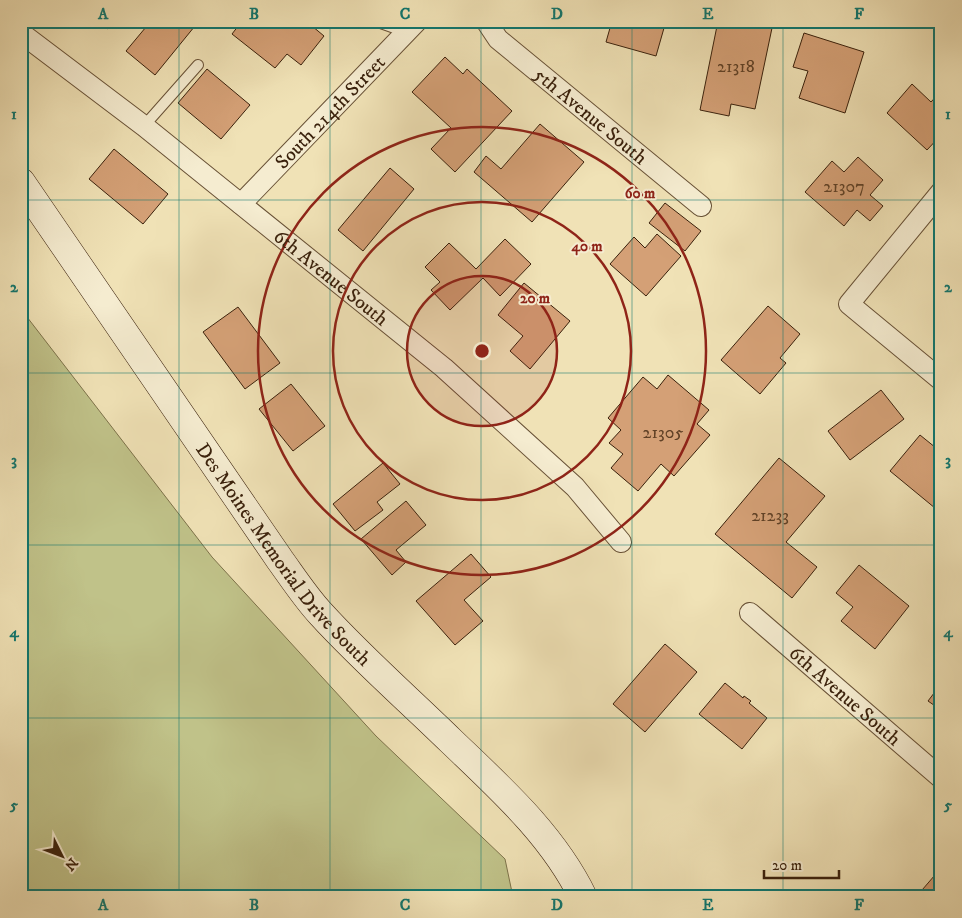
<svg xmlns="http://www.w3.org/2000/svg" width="962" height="918" font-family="'IM FELL DW Pica',serif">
<rect width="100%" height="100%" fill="#f0e2b6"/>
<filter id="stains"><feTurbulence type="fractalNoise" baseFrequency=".004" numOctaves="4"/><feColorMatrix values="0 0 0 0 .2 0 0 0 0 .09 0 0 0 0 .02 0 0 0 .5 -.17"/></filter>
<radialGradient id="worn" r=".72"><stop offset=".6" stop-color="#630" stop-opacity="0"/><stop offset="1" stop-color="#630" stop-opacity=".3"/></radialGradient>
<path fill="#c0c289" stroke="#7d724a" d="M 21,308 L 27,317 L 212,557 L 376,736 L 505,859 L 513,897 L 21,897 Z"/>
<g fill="#d4a076" stroke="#3a210c">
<path d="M 98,21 L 115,21 L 108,29 Z"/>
<path d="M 151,21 L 199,21 L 155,75 L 126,51 Z"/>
<path d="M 242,21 L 306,21 L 324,36 L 301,65 L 287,54 L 275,68 L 232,34 Z"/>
<path d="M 612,21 L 666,21 L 656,56 L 606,42 Z"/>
<path d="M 718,21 L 740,21 L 772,28 L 755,109 L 731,104 L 729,116 L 700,110 Z"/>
<path d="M 804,33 L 864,52 L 845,113 L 799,98 L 808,71 L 793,67 Z"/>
<path d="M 445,57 L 463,74 L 467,69 L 512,111 L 455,172 L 431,149 L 451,128 L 412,92 Z"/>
<path d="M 207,69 L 250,105 L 221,139 L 178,103 Z"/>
<path d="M 912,84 L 931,102 L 941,91 L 941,135 L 927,150 L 887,113 Z"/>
<path d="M 540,124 L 584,162 L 532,222 L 474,172 L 486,156 L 501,169 Z"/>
<path d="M 114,149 L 168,194 L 143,224 L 89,179 Z"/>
<path d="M 858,157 L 883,180 L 870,195 L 883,206 L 870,221 L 857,210 L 844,226 L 805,192 L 832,161 L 844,172 Z"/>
<path d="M 390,168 L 414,189 L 363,251 L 338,230 Z"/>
<path d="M 665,203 L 701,231 L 685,251 L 649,223 Z"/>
<path d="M 657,234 L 681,256 L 646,296 L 610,264 L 634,237 L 645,248 Z"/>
<path d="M 505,239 L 531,264 L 500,296 L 483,278 L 450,310 L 431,290 L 440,282 L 425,267 L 449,243 L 476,269 Z"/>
<path d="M 941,270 L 941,293 L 936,290 Z"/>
<path d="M 524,283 L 570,321 L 530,369 L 510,351 L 523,336 L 498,315 Z"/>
<path d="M 768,306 L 800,334 L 780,358 L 786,363 L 760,394 L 721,360 Z"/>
<path d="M 238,307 L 280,363 L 245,389 L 203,332 Z"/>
<path d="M 668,375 L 709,410 L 697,424 L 710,435 L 674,476 L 661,464 L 638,491 L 611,468 L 623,454 L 609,443 L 621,430 L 608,418 L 643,377 L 657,389 Z"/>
<path d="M 291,384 L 325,426 L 293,451 L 259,409 Z"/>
<path d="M 881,390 L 904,419 L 850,460 L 828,431 Z"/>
<path d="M 920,435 L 941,452 L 941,513 L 890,471 Z"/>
<path d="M 779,458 L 825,496 L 786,542 L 817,567 L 792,598 L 715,534 Z"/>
<path d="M 383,463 L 400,484 L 377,502 L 383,510 L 355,531 L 333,504 Z"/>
<path d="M 406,501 L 426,525 L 396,550 L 406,562 L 392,575 L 361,539 Z"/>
<path d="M 471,554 L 491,577 L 464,600 L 483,621 L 455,645 L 416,601 Z"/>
<path d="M 859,565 L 909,606 L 875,649 L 841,621 L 853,607 L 836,593 Z"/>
<path d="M 665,644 L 697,672 L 645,732 L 613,704 Z"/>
<path d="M 725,683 L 743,698 L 744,696 L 751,701 L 749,703 L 767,718 L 742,749 L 699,714 Z"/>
<path d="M 941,684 L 941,710 L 928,701 Z"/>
<path d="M 941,868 L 941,897 L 916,897 Z"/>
</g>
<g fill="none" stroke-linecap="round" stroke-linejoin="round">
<g stroke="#685136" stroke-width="12">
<g id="service">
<path d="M 375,21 L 406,32"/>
<path d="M 144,126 L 198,65"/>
</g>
</g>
<g stroke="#685136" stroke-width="22">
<g id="minor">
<path id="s1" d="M 486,21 L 498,39 L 701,206"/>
<path id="s2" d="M 21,33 L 144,126 L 444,368 L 575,487 L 621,542"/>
<path d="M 941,192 L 849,304 L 941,380"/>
<path id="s3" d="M 241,204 L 417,21"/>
<path id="s4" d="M 750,613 L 941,778"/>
</g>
</g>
<g stroke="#3a210c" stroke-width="29">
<g id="secondary">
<path id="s5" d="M 21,182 L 280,560 C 293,578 306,598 321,614 C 362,659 408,699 451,741 C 500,788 553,835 583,897"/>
</g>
</g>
<use href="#service" stroke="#f5ecd0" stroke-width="10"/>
<use href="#minor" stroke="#f5ecd0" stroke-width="20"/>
<use href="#secondary" stroke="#f5ecd0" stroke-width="28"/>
</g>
<path fill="none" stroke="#0f766e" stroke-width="1" stroke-opacity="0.55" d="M 179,21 L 179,897M 330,21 L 330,897M 481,21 L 481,897M 632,21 L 632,897M 783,21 L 783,897M 21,200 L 941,200M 21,373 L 941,373M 21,545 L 941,545M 21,718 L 941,718"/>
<circle cx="482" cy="351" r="75" fill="#8f2418" fill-opacity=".12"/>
<g fill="none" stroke="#8f2418" stroke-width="2.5">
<circle cx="482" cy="351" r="75"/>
<circle cx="482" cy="351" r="149"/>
<circle cx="482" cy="351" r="224"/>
</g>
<g text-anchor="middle" stroke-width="4" stroke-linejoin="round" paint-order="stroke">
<g font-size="18" fill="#604126">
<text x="736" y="72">21318</text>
<text x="844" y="192">21307</text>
<text x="663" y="438">21305</text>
<text x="770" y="521">21233</text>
</g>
<g font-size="20" fill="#3a210c" stroke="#f5ecd0">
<text dy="7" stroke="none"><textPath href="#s3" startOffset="128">South 214th Street</textPath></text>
<text dy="7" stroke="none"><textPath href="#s1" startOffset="142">5th Avenue South</textPath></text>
<text dy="7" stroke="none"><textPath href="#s2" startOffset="395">6th Avenue South</textPath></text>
<text dy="7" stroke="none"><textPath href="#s5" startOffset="456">Des Moines Memorial Drive South</textPath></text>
<text dy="7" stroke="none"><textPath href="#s4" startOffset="126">6th Avenue South</textPath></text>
</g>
</g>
<circle cx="482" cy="351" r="8" fill="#8f2418" stroke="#f5ecd0" stroke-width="2.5"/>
<g font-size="15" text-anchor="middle" font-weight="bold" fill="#8f2418" stroke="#f5ecd0" stroke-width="4" stroke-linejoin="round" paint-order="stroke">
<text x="640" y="198">60 m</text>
<text x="587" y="251">40 m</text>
<text x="535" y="303">20 m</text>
</g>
<rect width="962" height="918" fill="none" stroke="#f0e2b6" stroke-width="55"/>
<g transform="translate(62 856) rotate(132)" stroke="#f5ecd0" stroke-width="4" paint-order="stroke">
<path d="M0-4L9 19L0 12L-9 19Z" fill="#3a210c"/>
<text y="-8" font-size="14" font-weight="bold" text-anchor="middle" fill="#3a210c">N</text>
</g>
<path d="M764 870v8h75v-8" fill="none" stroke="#3a210c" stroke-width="2.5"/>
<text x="772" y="870" font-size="15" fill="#3a210c" stroke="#f5ecd0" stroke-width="4" paint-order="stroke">20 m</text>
<rect x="28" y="28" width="906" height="862" fill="none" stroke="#0f766e" stroke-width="2"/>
<g font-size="16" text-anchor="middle" font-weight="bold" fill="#0f766e">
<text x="103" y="19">A</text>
<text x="254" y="19">B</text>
<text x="405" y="19">C</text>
<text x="557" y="19">D</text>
<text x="708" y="19">E</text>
<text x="859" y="19">F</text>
<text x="14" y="119">1</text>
<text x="948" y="119">1</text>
<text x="14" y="292">2</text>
<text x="948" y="292">2</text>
<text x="14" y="465">3</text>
<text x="948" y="465">3</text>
<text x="14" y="637">4</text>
<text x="948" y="637">4</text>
<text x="14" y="810">5</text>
<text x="948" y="810">5</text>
<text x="103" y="910">A</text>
<text x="254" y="910">B</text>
<text x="405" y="910">C</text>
<text x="557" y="910">D</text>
<text x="708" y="910">E</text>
<text x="859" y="910">F</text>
</g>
<rect width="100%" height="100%" filter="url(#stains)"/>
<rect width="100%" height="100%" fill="url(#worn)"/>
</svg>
